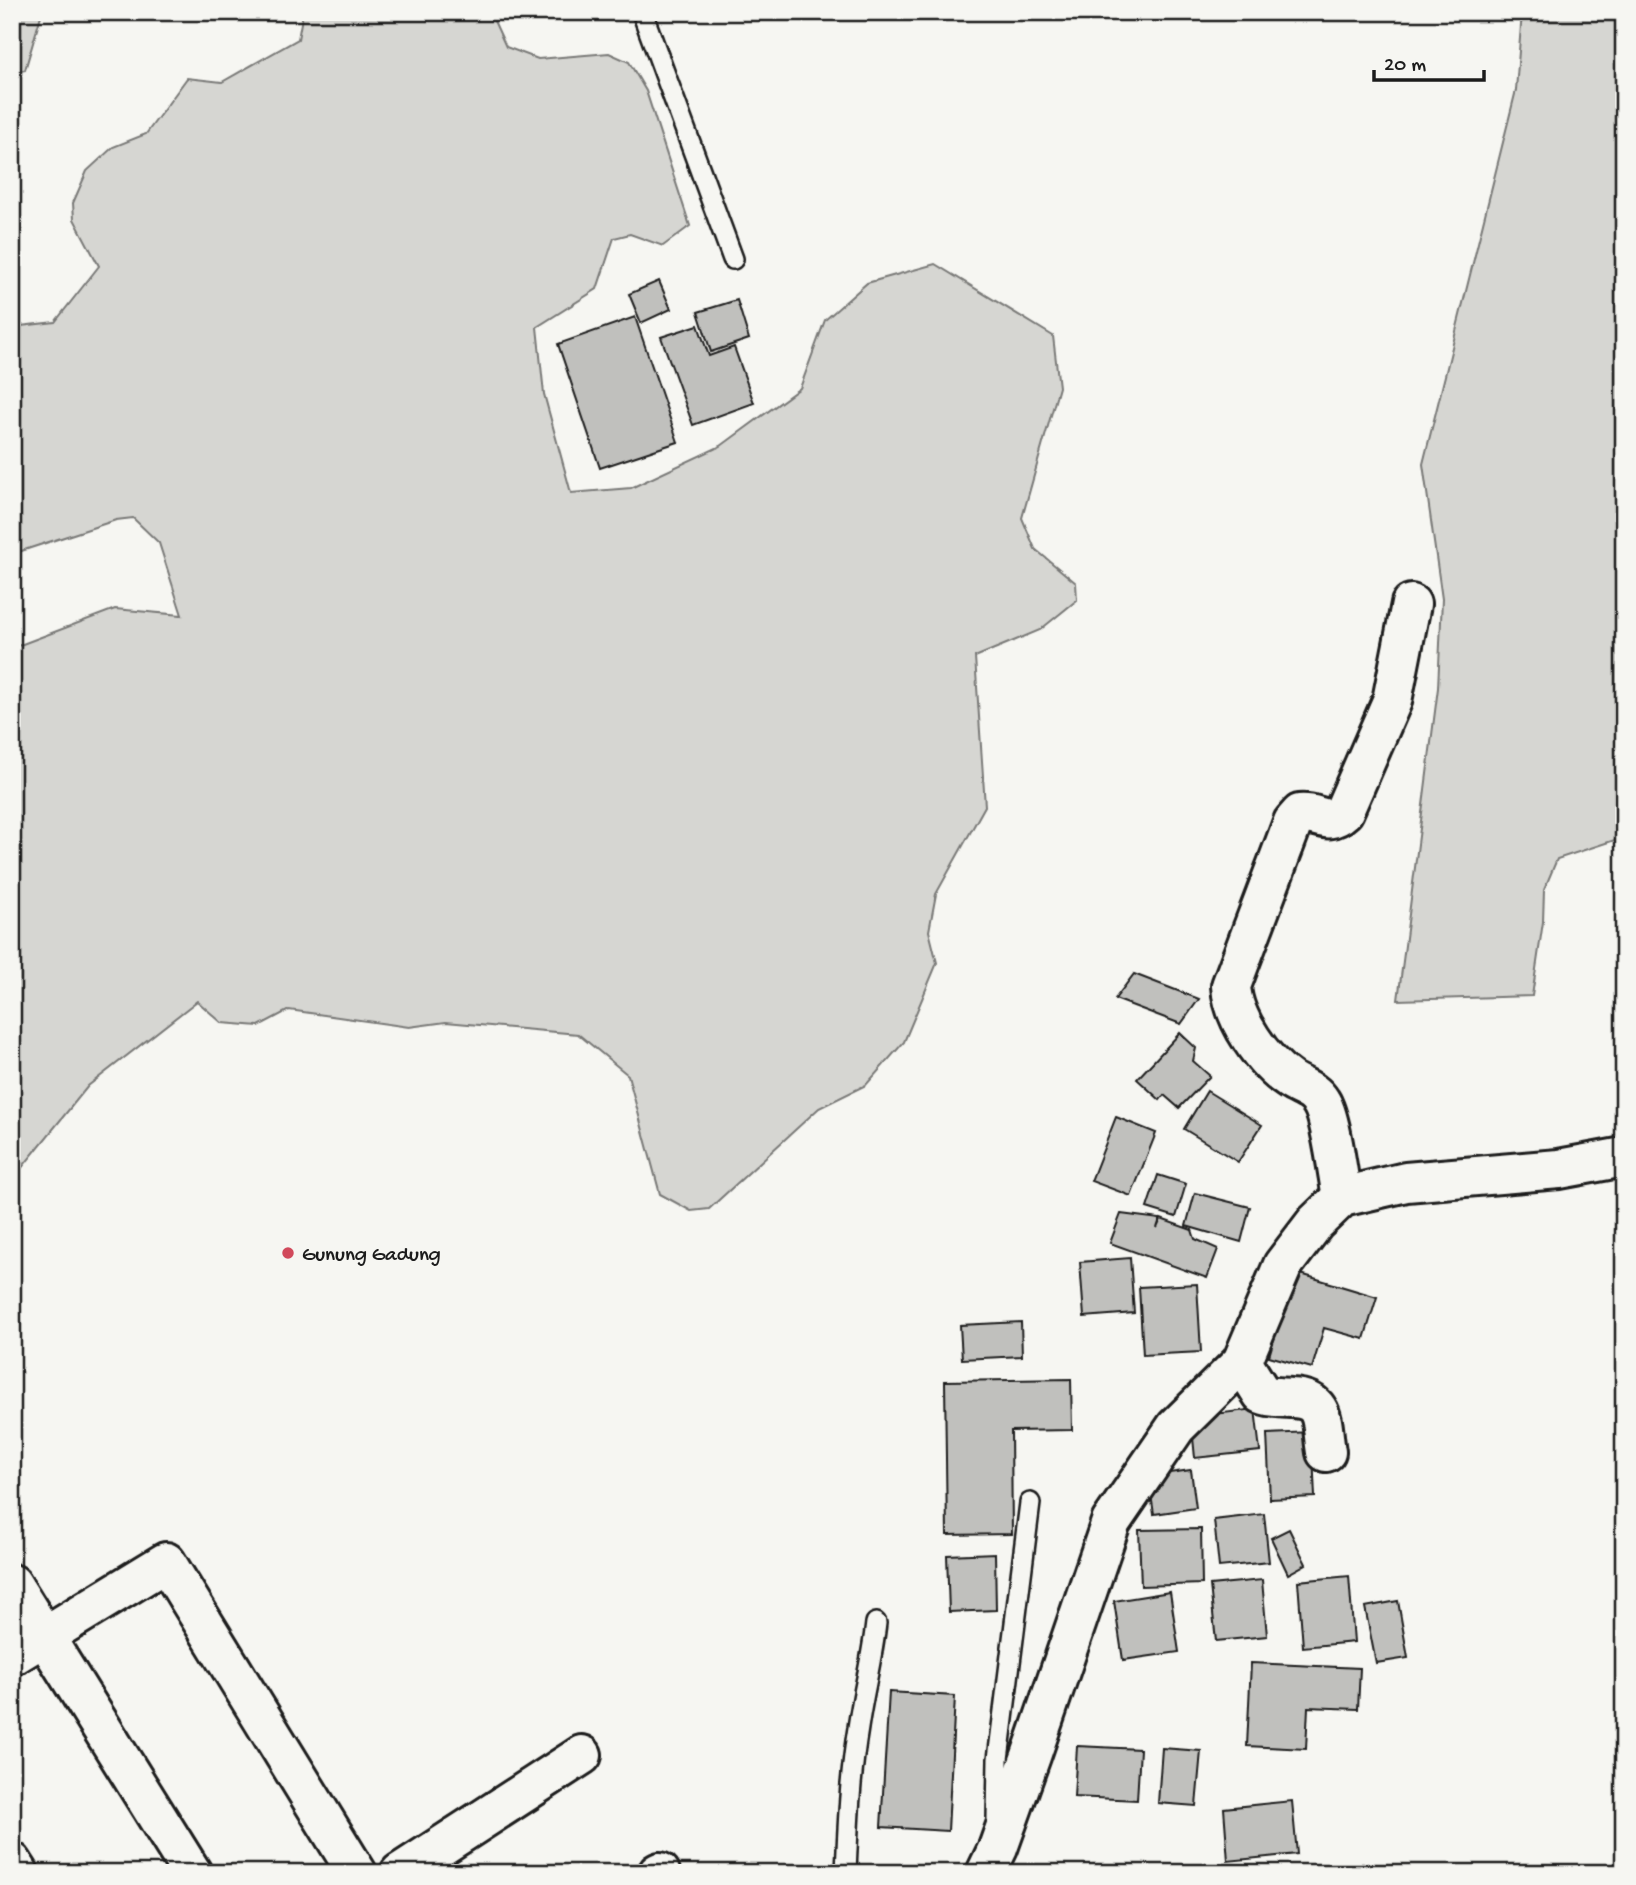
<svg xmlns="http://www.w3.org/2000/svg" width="1636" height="1885" font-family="'Gochi Hand',sans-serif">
<rect width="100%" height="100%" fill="#f6f6f2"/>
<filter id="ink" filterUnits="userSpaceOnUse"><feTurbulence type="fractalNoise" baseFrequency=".0143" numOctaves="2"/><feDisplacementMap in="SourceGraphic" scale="14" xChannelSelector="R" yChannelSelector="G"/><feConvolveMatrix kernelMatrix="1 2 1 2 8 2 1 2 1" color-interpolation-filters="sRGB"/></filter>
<g filter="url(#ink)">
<g fill="#d6d6d2" stroke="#797977" stroke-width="2">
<path d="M 12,12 L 42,12 L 25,70 L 12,72 Z"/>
<path d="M 303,12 L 490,12 L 506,47 L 538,59 L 609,53 L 629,62 L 646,91 L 690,226 L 663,246 L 630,234 L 614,238 L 597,289 L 537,327 L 544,394 L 571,493 L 631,488 L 721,446 L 800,388 L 825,320 L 867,283 L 935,264 L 1053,336 L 1059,387 L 1022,518 L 1035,549 L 1076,583 L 1077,600 L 1040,630 L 975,657 L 985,806 L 936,894 L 929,931 L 937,963 L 904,1042 L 866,1085 L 819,1108 L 709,1209 L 691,1211 L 660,1194 L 628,1075 L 578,1034 L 446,1022 L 409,1027 L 289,1010 L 259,1026 L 222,1023 L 197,1001 L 88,1086 L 12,1180 L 12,648 L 115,609 L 182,615 L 159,543 L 133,518 L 116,520 L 12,554 L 12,327 L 55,322 L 99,266 L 74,219 L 73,203 L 87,171 L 113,147 L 146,134 L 187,78 L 222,82 L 298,39 Z"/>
<path d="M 1522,12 L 1624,12 L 1624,837 L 1557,859 L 1544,890 L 1543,922 L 1532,996 L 1398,1000 L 1438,688 L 1442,599 L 1423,464 L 1516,90 Z"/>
</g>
<g fill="#c0c0bd" stroke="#1c1c1c" stroke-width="2">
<path d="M 659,281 L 671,309 L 641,323 L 629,294 Z"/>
<path d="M 737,300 L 749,339 L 711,352 L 698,312 Z"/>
<path d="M 635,317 L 678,442 L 600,468 L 558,344 Z"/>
<path d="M 698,325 L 709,356 L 734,347 L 754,403 L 693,425 L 661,337 Z"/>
<path d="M 1134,974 L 1199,999 L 1181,1024 L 1115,999 Z"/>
<path d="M 1180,1033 L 1196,1048 L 1193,1061 L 1210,1076 L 1179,1108 L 1164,1095 L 1160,1100 L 1137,1079 Z"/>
<path d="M 1207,1091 L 1262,1125 L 1238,1162 L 1184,1129 Z"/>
<path d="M 1116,1117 L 1156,1133 L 1131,1196 L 1091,1181 Z"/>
<path d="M 1158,1175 L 1186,1184 L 1176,1217 L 1147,1208 Z"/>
<path d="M 1195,1193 L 1250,1207 L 1241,1242 L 1186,1226 Z"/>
<path d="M 1121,1214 L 1160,1219 L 1157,1228 L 1161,1219 L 1192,1230 L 1195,1239 L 1218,1249 L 1207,1278 L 1110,1243 Z"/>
<path d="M 1130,1258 L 1134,1313 L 1084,1317 L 1080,1262 Z"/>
<path d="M 1294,1272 L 1377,1297 L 1364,1339 L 1324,1328 L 1312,1368 L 1269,1356 Z"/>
<path d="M 1197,1284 L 1201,1352 L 1143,1355 L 1139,1287 Z"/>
<path d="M 1021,1322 L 1022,1356 L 962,1359 L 960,1325 Z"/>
<path d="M 1071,1379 L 1072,1430 L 1011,1431 L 1012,1534 L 947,1535 L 945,1381 Z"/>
<path d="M 1255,1409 L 1260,1451 L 1195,1458 L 1191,1417 Z"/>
<path d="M 1312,1432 L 1315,1497 L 1270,1499 L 1267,1434 Z"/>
<path d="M 1191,1470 L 1196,1508 L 1154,1514 L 1148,1476 Z"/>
<path d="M 1264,1514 L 1269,1562 L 1219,1567 L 1214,1520 Z"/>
<path d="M 1201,1529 L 1202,1584 L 1141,1586 L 1139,1530 Z"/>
<path d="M 1289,1529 L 1306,1564 L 1288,1574 L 1271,1538 Z"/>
<path d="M 995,1553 L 996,1610 L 949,1612 L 947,1555 Z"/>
<path d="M 1349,1576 L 1354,1642 L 1303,1647 L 1298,1581 Z"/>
<path d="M 1262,1580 L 1267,1636 L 1216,1641 L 1210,1585 Z"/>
<path d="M 1170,1592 L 1179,1652 L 1123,1660 L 1114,1601 Z"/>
<path d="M 1398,1601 L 1408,1658 L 1376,1663 L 1365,1607 Z"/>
<path d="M 1251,1663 L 1360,1668 L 1358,1709 L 1308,1707 L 1306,1749 L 1247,1746 Z"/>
<path d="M 889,1692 L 955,1696 L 948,1831 L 881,1827 Z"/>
<path d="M 1077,1746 L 1140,1749 L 1137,1800 L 1074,1797 Z"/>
<path d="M 1162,1748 L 1201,1751 L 1196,1806 L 1158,1803 Z"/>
<path d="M 1292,1801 L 1297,1854 L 1228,1861 L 1224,1808 Z"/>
</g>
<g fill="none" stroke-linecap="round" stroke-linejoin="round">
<g stroke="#1c1c1c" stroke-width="24">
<g id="service">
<path d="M 642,12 L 733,259"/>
<path d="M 997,1819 L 998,1759 L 1030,1503"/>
<path d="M 846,1873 C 848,1824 850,1776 858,1728 C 863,1692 872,1660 876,1623"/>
</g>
</g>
<g stroke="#1c1c1c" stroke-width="44">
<g id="minor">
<path d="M 1342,1197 C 1338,1176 1331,1117 1321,1102 C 1313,1089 1302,1088 1290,1080 C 1263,1062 1233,1019 1231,986 L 1293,822 L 1300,814 C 1319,812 1327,827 1344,811 L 1392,701 L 1411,604"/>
<path d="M 1242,1362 L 1262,1394 C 1272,1398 1280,1397 1291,1398 C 1327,1399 1321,1423 1326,1452"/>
<path d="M 12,1584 L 192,1873"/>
<path d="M 12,1656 L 166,1562 L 357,1873"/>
<path d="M 12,1862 L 19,1873"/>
<path d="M 400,1873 L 582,1755"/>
<path d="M 658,1873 L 660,1872"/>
<path d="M 986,1873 L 998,1848 L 1031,1756 L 1111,1522 L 1176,1427 L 1242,1362 L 1283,1265 L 1315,1223 L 1342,1197 L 1406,1182 L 1559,1169 L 1624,1157"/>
</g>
</g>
<use href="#service" stroke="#f6f6f2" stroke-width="19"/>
<use href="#minor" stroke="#f6f6f2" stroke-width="38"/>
</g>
</g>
<circle fill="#d1495b" stroke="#f6f6f2" stroke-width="2.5" cx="288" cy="1253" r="7"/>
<g text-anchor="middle" stroke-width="5" stroke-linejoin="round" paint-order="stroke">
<g font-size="21" fill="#1c1c1c" stroke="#f6f6f2" text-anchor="start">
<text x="302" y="1260">Gunung Gadung</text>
</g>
</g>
<rect width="1636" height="1885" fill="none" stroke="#f6f6f2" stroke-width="42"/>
<rect x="21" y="21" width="1594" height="1843" fill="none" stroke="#1c1c1c" stroke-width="2.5" filter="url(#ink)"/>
<path d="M1374 70v10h110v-10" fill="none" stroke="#1c1c1c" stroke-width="3.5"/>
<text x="1384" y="70" font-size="21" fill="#1c1c1c" stroke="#f6f6f2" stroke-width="5" paint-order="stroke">20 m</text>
</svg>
